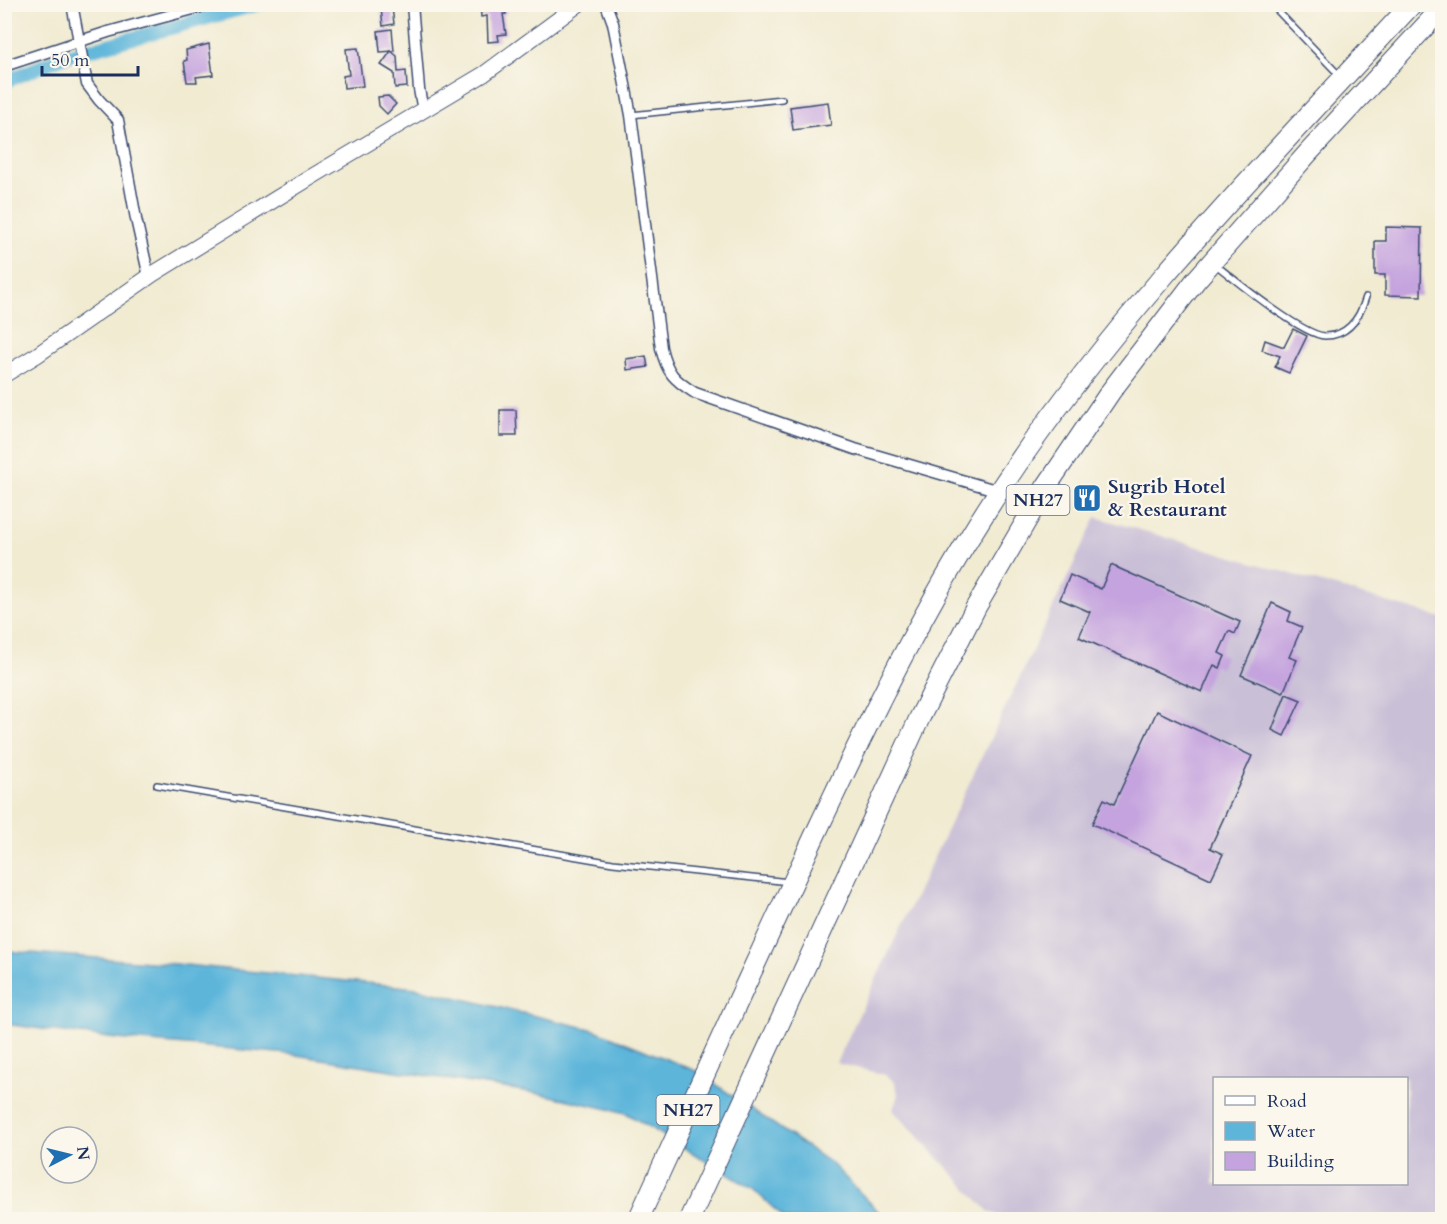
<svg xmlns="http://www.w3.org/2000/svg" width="1447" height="1224" font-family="Cardo,serif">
<rect width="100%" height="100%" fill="#fbf7ec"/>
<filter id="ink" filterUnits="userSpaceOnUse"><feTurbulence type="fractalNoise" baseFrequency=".0167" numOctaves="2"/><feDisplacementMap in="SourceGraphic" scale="12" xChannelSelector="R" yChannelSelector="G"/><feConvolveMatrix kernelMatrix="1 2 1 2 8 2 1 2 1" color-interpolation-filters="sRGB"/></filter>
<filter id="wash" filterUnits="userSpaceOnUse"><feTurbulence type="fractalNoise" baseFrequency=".008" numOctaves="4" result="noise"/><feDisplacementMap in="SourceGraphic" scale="24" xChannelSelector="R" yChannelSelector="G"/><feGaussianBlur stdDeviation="1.35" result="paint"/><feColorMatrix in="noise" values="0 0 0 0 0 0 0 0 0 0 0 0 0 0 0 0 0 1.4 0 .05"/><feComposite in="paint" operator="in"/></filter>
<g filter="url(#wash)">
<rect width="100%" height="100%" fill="#f1ebd2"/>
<path fill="#c9bfd7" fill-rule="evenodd" d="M 1096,517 L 1442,618 L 1442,1219 L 1007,1219 L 989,1212 L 893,1110 L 898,1094 L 895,1083 L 891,1079 L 886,1075 L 836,1063 ZM 1214,1078 L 1406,1078 L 1406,1184 L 1214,1184 Z"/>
<path fill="#5db6da" stroke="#3c729c" stroke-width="1.5" d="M 5,951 L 176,964 L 417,988 L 595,1030 L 696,1071 L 832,1164 L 886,1219 L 785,1219 L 753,1189 L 626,1113 L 542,1094 L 290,1054 L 117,1039 L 5,1024 Z"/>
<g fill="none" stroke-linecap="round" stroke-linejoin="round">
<path stroke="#5db6da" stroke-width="14" d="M 4,82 L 63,57 L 259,4"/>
</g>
<g id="blocks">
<g fill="#c4a3de">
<path d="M 480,4 L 505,4 L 506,14 L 503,14 L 506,34 L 498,35 L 499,41 L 488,42 L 487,16 L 481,17 Z"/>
<path d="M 392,7 L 394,24 L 383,26 L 381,8 Z"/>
<path d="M 392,29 L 394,51 L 380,52 L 378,31 Z"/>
<path d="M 209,44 L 213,75 L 196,77 L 197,82 L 187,82 L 184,61 L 187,60 L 186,50 Z"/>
<path d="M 358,48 L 363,86 L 344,88 L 343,76 L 349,75 L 346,49 Z"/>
<path d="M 391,51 L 397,56 L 398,72 L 406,71 L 407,87 L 395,88 L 394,73 L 381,65 Z"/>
<path d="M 388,96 L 396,104 L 387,114 L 379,106 L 378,97 Z"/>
<path d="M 828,102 L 831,125 L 793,130 L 790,107 Z"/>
<path d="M 1386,227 L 1422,228 L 1421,296 L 1385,295 L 1385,275 L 1375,275 L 1375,241 L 1386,241 Z"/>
<path d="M 1293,329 L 1307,336 L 1289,373 L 1275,367 L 1280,356 L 1262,350 L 1265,340 L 1284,347 Z"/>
<path d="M 646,356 L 648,367 L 627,370 L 626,359 Z"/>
<path d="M 500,410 L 516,410 L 517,436 L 500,436 Z"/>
<path d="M 1111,565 L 1240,622 L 1235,634 L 1229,631 L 1219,653 L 1225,656 L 1220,668 L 1214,665 L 1202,692 L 1079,637 L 1090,612 L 1060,599 L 1070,575 L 1101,589 Z"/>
<path d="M 1272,603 L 1291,612 L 1288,621 L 1302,627 L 1289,657 L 1297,660 L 1283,693 L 1241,675 Z"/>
<path d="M 1286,694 L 1301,700 L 1284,736 L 1272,730 Z"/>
<path d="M 1157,711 L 1252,756 L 1210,848 L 1223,854 L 1211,879 L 1092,824 L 1104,799 L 1114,804 Z"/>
</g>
</g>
</g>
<g filter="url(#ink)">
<use href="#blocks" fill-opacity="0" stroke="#3b4b6f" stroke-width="1.5"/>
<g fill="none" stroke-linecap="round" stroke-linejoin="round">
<g stroke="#3b4b6f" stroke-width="8">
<g id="lane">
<path d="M 1271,4 L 1341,77"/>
<path d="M 631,115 L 782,99"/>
<path d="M 1216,265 C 1236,281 1302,335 1325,336 C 1349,336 1360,317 1366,297"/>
<path d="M 157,785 L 613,863 L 789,882"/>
</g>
</g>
<g stroke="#3b4b6f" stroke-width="13">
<g id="street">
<path d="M 72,4 L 87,84 L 99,100 L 118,120 L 136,219 L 149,277"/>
<path d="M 412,4 L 419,89 L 423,111"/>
<path d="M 606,4 L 613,23 L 631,115 L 661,348 C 667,373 674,380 695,393 L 855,449 L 999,491"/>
<path d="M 4,66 L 108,32 L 212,4"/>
</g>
</g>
<g stroke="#3b4b6f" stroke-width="17">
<path id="secondary" d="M 4,375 L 37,355 L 153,274 L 313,176 L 484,74 L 579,4"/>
</g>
<g stroke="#3b4b6f" stroke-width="22">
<g id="highway">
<path d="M 638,1220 C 697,1091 755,963 815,835 C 870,718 926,602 997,494 C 1113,317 1268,160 1412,4"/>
<path d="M 689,1220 L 920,717 L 976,607 L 1046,487 L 1111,391 L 1196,280 L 1308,153 L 1442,8"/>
</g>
</g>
<use href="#lane" stroke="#fff" stroke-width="5"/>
<use href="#street" stroke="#fff" stroke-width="10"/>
<use href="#secondary" stroke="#fff" stroke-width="15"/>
<use href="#highway" stroke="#fff" stroke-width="20"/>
</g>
</g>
<defs>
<g id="restaurant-square" transform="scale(1.5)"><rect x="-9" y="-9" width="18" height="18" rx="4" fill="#1f6fb2" stroke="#fbf7ec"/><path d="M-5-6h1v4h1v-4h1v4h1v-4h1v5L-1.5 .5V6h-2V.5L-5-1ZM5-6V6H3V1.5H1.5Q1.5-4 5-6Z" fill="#fff"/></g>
</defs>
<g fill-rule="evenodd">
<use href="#restaurant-square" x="1087" y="498"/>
</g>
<g text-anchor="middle" stroke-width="4.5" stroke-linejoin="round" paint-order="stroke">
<g fill="#fbf7ec" stroke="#5e6b89" stroke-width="1.5">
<rect x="1006.5" y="485" width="63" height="30" rx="4.5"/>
<rect x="656.5" y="1095" width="63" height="30" rx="4.5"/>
</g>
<g font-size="18" font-weight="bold" fill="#1b2f5e">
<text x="1038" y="506">NH27</text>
<text x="688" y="1116">NH27</text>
</g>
<g font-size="20" font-weight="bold" fill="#1b2f5e" stroke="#fbf7ec" text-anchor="start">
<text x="1108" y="493">Sugrib Hotel<tspan x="1108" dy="23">&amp; Restaurant</tspan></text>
</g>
</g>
<rect width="1447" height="1224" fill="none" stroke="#fbf7ec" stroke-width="24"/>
<rect x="1213" y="1077" width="195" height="108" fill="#fbf7ec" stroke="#a1a7b3" stroke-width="1.5"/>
<rect x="1225" y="1096" width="30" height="9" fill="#ffffff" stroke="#a1a7b3" stroke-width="1.5"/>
<text x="1267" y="1107" font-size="18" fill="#1b2f5e">Road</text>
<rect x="1225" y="1122" width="30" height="18" fill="#5db6da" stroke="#a1a7b3" stroke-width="1.5"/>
<text x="1267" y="1137" font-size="18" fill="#1b2f5e">Water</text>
<rect x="1225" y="1152" width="30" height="18" fill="#c4a3de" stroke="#a1a7b3" stroke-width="1.5"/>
<text x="1267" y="1167" font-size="18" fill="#1b2f5e">Building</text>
<g transform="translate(69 1155) rotate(83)"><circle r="28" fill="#fbf7ec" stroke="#a1a7b3" stroke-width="1.5"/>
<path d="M0-4.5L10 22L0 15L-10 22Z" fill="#1f6fb2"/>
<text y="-9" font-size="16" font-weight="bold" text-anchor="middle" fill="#1b2f5e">N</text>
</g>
<path d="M42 66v9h96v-9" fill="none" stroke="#1b2f5e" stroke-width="3"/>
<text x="51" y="66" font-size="18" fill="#1b2f5e" stroke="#fbf7ec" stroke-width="4.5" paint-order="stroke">50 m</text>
</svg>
